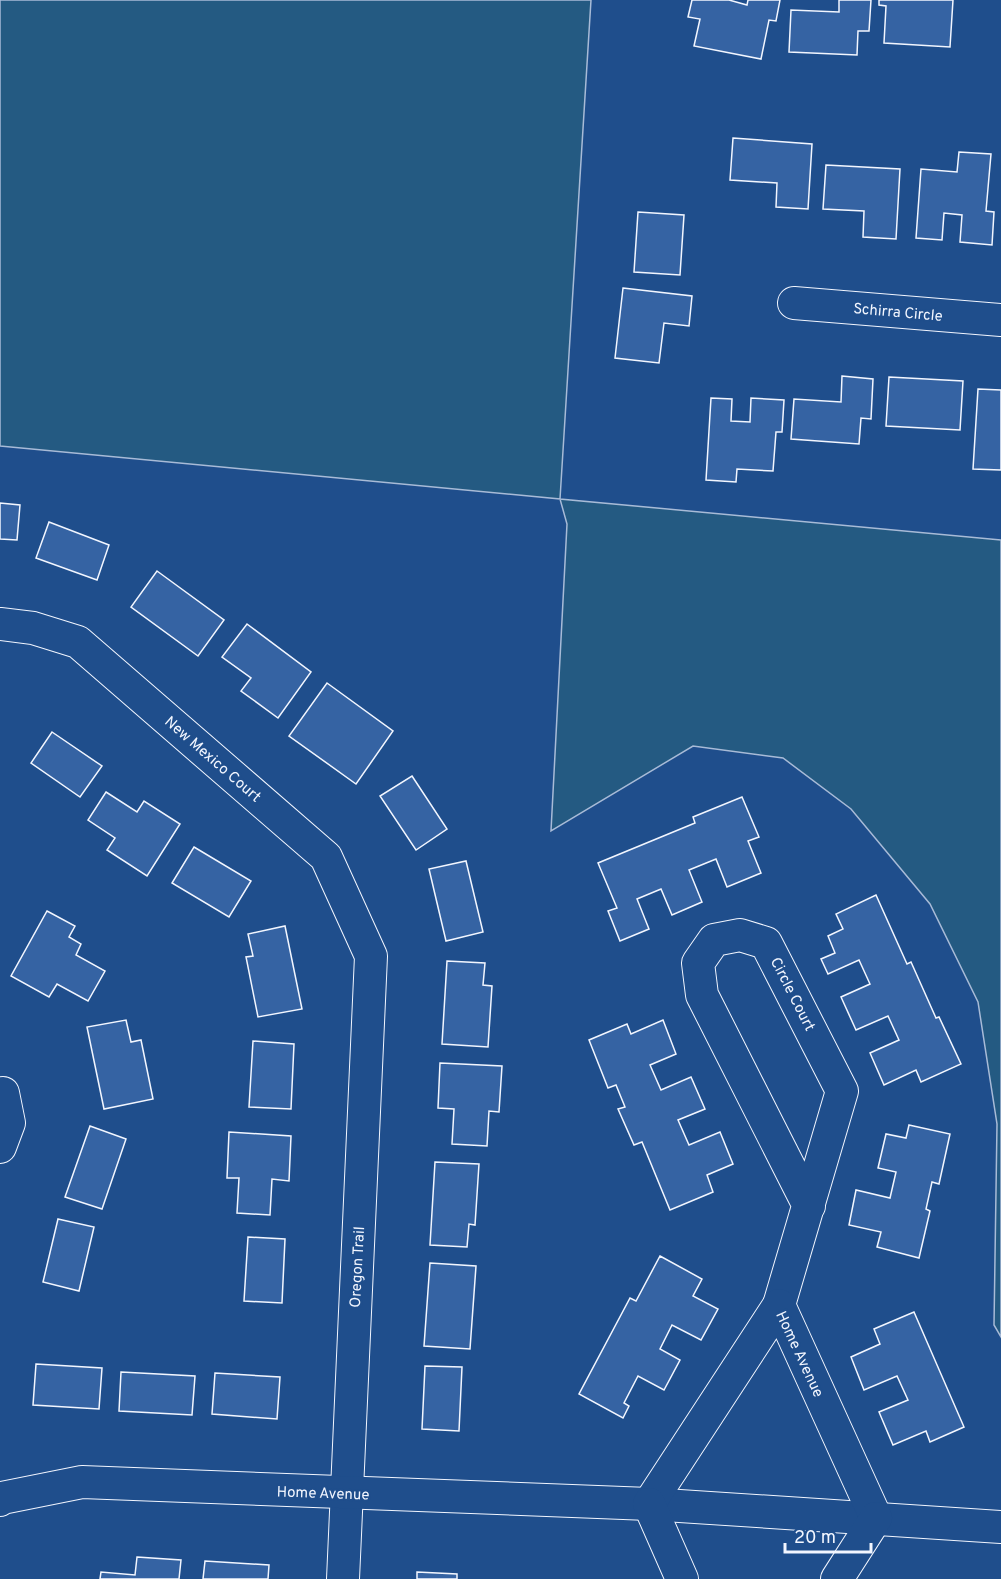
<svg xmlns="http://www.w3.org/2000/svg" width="1001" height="1579" font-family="Overpass,sans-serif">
<rect width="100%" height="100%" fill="#1f4e8c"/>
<path fill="#245a82" stroke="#a8bbd7" stroke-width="1.5" d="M 0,0 L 591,0 L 560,499 L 1001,540 L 1001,1337 L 994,1325 L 997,1124 L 978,1002 L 930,904 L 851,809 L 783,758 L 693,746 L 551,831 L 567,524 L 560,499 L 0,446 Z"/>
<g fill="#3563a3" stroke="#f2f6ff" stroke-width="1.5">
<path d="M 692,0 L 729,0 L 747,5 L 748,0 L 780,0 L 776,21 L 769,20 L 761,59 L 694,46 L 700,19 L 688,17 Z"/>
<path d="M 839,0 L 871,0 L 869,31 L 858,31 L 857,55 L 789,52 L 791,10 L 839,12 Z"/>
<path d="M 879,0 L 953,0 L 950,47 L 884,43 L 886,6 L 879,5 Z"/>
<path d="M 733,138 L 812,144 L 808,209 L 776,207 L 777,183 L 730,180 Z"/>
<path d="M 959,152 L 991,154 L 986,211 L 994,212 L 992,245 L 960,242 L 962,215 L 944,213 L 942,240 L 916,238 L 921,169 L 957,172 Z"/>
<path d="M 826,165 L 900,169 L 896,239 L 863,237 L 864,211 L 823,209 Z"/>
<path d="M 638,212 L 684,215 L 680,275 L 634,272 Z"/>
<path d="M 623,288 L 692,296 L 689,326 L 664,323 L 659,363 L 615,358 Z"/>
<path d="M 842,376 L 873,379 L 871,419 L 861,418 L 859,444 L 791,439 L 794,399 L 841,402 Z"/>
<path d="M 889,377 L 963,381 L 960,430 L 886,426 Z"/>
<path d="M 978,389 L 1001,390 L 1001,470 L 973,469 Z"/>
<path d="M 711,398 L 732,399 L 731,421 L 750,422 L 751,398 L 784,400 L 782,432 L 776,432 L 773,471 L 737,469 L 736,482 L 706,480 Z"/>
<path d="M 0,503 L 20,505 L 17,540 L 0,539 Z"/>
<path d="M 49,522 L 109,545 L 97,580 L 36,558 Z"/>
<path d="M 157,571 L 224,620 L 198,656 L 131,607 Z"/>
<path d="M 247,624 L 311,672 L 278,718 L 241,691 L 251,678 L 222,657 Z"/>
<path d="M 327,683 L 393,731 L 356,784 L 289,736 Z"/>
<path d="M 52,732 L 102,766 L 80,797 L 31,763 Z"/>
<path d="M 412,776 L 447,829 L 416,850 L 380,796 Z"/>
<path d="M 106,792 L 137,812 L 144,801 L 180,824 L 147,876 L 107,850 L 115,838 L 88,820 Z"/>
<path d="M 742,797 L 759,837 L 748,841 L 761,873 L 727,887 L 716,859 L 689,870 L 702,902 L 672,915 L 661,889 L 637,899 L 649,929 L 620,941 L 608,911 L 617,908 L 598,863 L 695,823 L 693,817 Z"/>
<path d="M 194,847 L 251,881 L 229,917 L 172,883 Z"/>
<path d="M 466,861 L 483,932 L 446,941 L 429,869 Z"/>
<path d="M 876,895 L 907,964 L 911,962 L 936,1018 L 939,1017 L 961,1064 L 921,1082 L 916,1070 L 884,1085 L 870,1053 L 899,1040 L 888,1016 L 856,1030 L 841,997 L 870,984 L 859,960 L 828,974 L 821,959 L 835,953 L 828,936 L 843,929 L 836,914 Z"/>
<path d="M 47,911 L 75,926 L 69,937 L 81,944 L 76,955 L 105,971 L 88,1001 L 57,984 L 49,997 L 11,976 Z"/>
<path d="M 285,926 L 302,1009 L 258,1017 L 246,957 L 253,956 L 248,934 Z"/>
<path d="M 447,961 L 485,963 L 483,985 L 492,986 L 488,1047 L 442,1044 Z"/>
<path d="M 126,1020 L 131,1042 L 141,1040 L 153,1099 L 104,1109 L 87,1027 Z"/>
<path d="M 663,1020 L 676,1054 L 650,1065 L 661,1090 L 691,1077 L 705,1109 L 678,1120 L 689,1145 L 720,1132 L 733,1164 L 707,1175 L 713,1192 L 670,1210 L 642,1142 L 634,1145 L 618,1109 L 625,1107 L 616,1085 L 608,1088 L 589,1040 L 627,1024 L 631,1034 Z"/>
<path d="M 253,1041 L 294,1044 L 291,1109 L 249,1107 Z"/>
<path d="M 440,1063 L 502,1066 L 499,1112 L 489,1111 L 487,1146 L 452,1144 L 454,1109 L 438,1108 Z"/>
<path d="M 909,1125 L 950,1134 L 939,1184 L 932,1182 L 926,1209 L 930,1211 L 919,1258 L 877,1247 L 881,1232 L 849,1225 L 856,1190 L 890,1198 L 896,1172 L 878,1168 L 886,1134 L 906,1138 Z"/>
<path d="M 90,1126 L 126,1139 L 102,1209 L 65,1197 Z"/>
<path d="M 229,1132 L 291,1136 L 289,1181 L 272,1179 L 270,1215 L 237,1213 L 239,1178 L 227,1178 Z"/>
<path d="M 435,1162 L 479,1164 L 475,1225 L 469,1224 L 467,1247 L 430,1245 Z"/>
<path d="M 58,1219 L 94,1227 L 79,1291 L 43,1282 Z"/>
<path d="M 248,1237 L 285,1239 L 282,1303 L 244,1301 Z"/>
<path d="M 660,1256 L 702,1279 L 693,1296 L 718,1309 L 701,1340 L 672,1325 L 660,1349 L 680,1360 L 664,1390 L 638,1376 L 624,1403 L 629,1406 L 623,1418 L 579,1394 L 630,1298 L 636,1301 Z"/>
<path d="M 430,1263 L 476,1266 L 470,1349 L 424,1346 Z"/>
<path d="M 914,1312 L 964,1427 L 930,1442 L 926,1431 L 893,1445 L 879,1412 L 908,1400 L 897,1376 L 864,1390 L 851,1357 L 880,1344 L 874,1329 Z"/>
<path d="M 36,1364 L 102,1368 L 99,1409 L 33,1405 Z"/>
<path d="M 425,1366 L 462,1367 L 459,1431 L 422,1429 Z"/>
<path d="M 121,1372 L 195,1376 L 192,1415 L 119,1411 Z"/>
<path d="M 215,1373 L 280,1377 L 277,1419 L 212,1414 Z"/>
<path d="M 137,1557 L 181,1560 L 179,1579 L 100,1579 L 101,1572 L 135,1575 Z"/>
<path d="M 205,1561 L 269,1565 L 268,1579 L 203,1579 Z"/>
<path d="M 417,1572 L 457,1574 L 457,1579 L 417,1579 Z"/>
</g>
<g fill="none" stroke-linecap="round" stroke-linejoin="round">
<g stroke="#f2f6ff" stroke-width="34">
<g id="minor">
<path d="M 794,303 L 1001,320"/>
<path d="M 0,624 L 33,628 L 78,642 L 326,857 L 371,956 L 343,1579"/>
<path d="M 0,1147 L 9,1123 L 3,1093"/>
<path d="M 779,1305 L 842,1091 L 766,943 L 740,935 L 714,940 L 698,963 L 702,995 L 809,1206"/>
<path d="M 0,1500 L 2,1498 L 82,1482 L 649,1504 L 1001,1527"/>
<path d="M 649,1504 L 779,1305 L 876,1518"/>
<path d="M 649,1504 L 682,1579"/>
<path d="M 837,1579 L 876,1518"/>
</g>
</g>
<use href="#minor" stroke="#1f4e8c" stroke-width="32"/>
</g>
<g text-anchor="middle" stroke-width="4.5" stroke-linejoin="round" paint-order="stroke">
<g font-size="15" fill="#f2f6ff" stroke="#1f4e8c">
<text transform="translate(898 312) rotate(5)" y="5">Schirra Circle</text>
<text transform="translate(213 759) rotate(41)" y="5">New Mexico Court</text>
<text transform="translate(793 994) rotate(63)" y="5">Circle Court</text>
<text transform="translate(357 1267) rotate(-87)" y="5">Oregon Trail</text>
<text transform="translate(800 1354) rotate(65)" y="5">Home Avenue</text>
<text transform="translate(323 1493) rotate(2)" y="5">Home Avenue</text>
</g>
</g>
<path d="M785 1543v9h86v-9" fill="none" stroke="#f2f6ff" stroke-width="3"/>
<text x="794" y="1543" font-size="18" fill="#f2f6ff" stroke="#1f4e8c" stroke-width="4.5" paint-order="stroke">20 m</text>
</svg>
